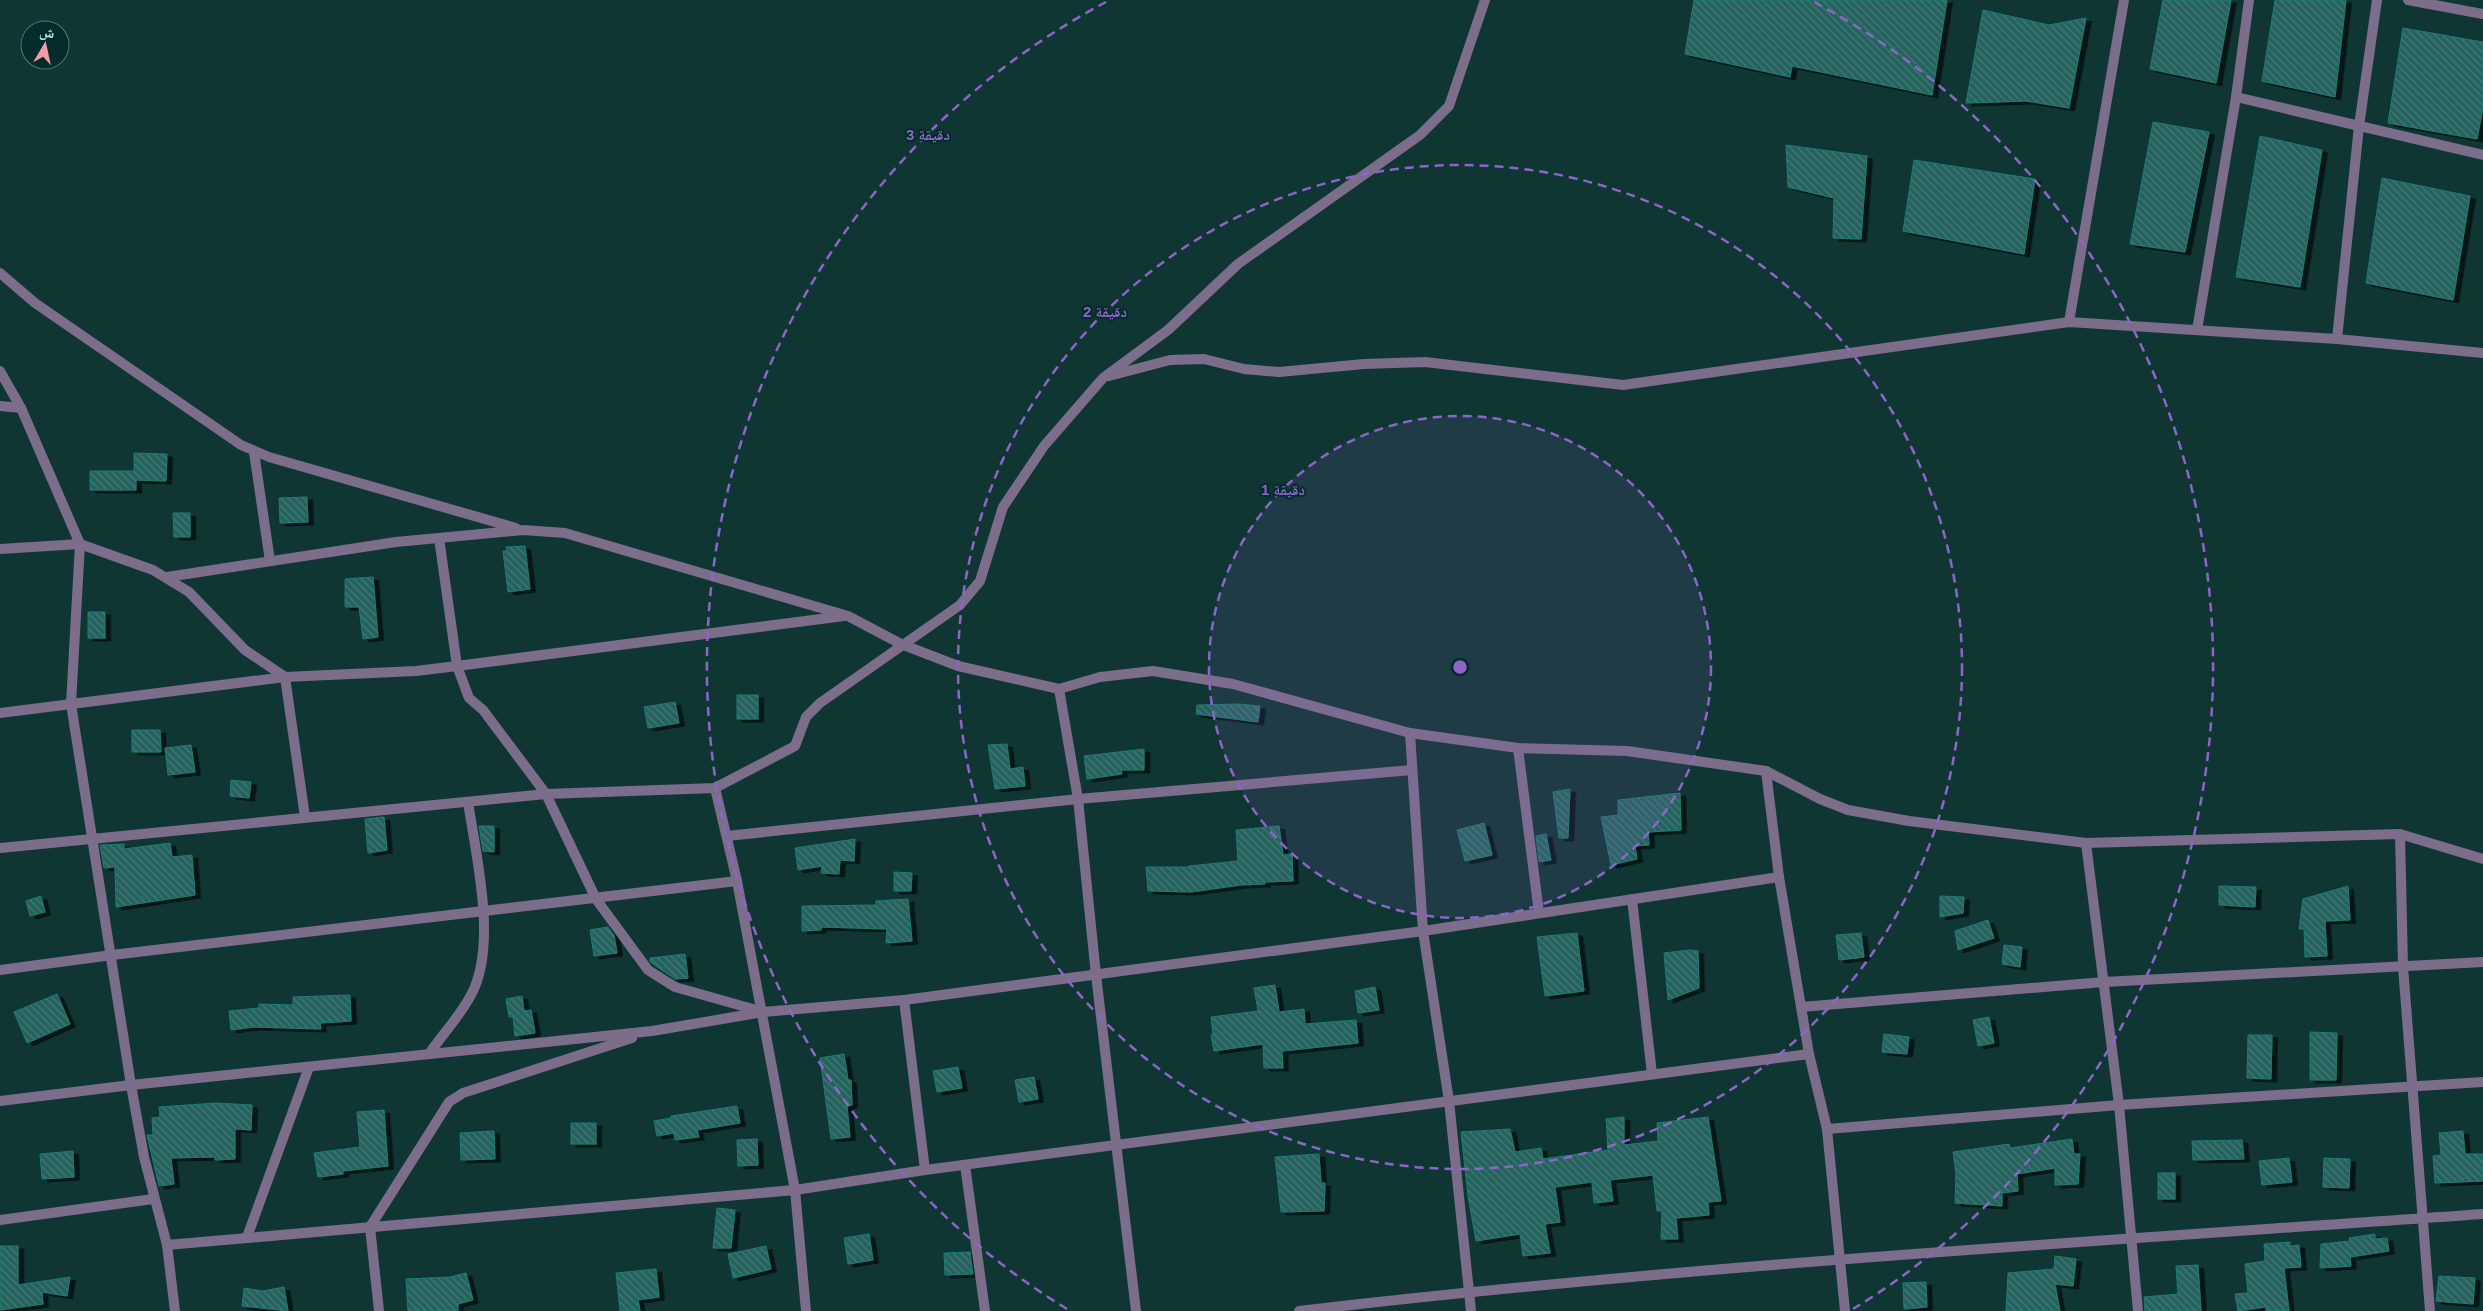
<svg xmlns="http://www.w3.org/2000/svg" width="2483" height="1311" font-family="Arial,'Noto Naskh Arabic',sans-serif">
<defs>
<pattern id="building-back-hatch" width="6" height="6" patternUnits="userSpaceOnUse" patternTransform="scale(1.25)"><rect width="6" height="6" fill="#25625d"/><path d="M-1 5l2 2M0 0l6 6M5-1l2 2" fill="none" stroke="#427974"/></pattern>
<filter id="shadow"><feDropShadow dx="5.5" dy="3" stdDeviation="0" flood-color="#0009"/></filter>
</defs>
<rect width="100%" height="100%" fill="#103634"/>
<g fill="url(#building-back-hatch)" stroke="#1a7d77" filter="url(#shadow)">
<path d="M 1694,0 L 1947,0 L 1932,95 L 1792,66 L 1790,77 L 1685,54 Z"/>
<path d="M 2163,0 L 2231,0 L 2216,83 L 2150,69 Z"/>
<path d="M 2275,0 L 2346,0 L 2335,97 L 2262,81 Z"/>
<path d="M 1983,10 L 2049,25 L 2086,18 L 2069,108 L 2026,101 L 1966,103 Z"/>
<path d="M 2403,28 L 2483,42 L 2483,107 L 2477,139 L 2388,123 Z"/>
<path d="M 2153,122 L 2209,132 L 2185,252 L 2130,244 Z"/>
<path d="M 2260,136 L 2322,150 L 2300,287 L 2236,277 Z"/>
<path d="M 1786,145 L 1867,156 L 1861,239 L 1833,238 L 1834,198 L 1788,187 Z"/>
<path d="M 1914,160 L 2035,179 L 2024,254 L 1903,231 Z"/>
<path d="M 2382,178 L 2470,196 L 2453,300 L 2366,283 Z"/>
<path d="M 134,453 L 167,454 L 166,481 L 136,480 L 136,490 L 90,490 L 90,471 L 134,471 Z"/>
<path d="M 307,497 L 308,522 L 280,523 L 279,498 Z"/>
<path d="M 173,513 L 190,513 L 190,537 L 174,537 Z"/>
<path d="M 525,546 L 530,589 L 508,592 L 503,551 L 507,551 L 506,547 Z"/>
<path d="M 373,577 L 378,637 L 363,639 L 359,607 L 345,607 L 345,579 Z"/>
<rect x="88" y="612" width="17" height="26"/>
<rect x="737" y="695" width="21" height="24"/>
<path d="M 675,702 L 679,723 L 648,728 L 644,707 Z"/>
<path d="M 1239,704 L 1260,706 L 1258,722 L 1196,714 L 1197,705 Z"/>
<path d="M 132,730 L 160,730 L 161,752 L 132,752 Z"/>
<path d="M 1007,744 L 1010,769 L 1023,767 L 1025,786 L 995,789 L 988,745 Z"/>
<path d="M 191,745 L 195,772 L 168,775 L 165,748 Z"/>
<path d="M 1144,749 L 1144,770 L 1121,770 L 1122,774 L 1087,779 L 1084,756 Z"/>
<path d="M 231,780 L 251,782 L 249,798 L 230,796 Z"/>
<path d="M 1570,789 L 1568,838 L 1559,838 L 1553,792 Z"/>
<path d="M 1680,793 L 1681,830 L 1648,832 L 1649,845 L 1635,846 L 1637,859 L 1611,865 L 1601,817 L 1618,815 L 1618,800 Z"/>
<path d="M 384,817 L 387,850 L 368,853 L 365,819 Z"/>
<path d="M 1484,823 L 1492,855 L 1465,861 L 1457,830 Z"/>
<path d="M 479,826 L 494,826 L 494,852 L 483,851 Z"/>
<path d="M 1279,826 L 1283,855 L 1292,854 L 1293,881 L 1265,882 L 1265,884 L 1241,885 L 1191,892 L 1148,891 L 1146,867 L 1189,867 L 1189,866 L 1238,861 L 1236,830 Z"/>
<path d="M 1546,834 L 1551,860 L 1539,862 L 1536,836 Z"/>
<path d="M 855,839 L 854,861 L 840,860 L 839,874 L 821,873 L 822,866 L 798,870 L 795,848 Z"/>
<path d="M 170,843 L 172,857 L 192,855 L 195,895 L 116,907 L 115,867 L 104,868 L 100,845 L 124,844 L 124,849 Z"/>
<path d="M 894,872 L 912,873 L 911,891 L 894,891 Z"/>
<path d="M 2219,886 L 2256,887 L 2255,907 L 2219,905 Z"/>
<path d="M 2348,886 L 2350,920 L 2325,921 L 2327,956 L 2305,957 L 2304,929 L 2299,929 L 2303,899 Z"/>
<path d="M 41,896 L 45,912 L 30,916 L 26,901 Z"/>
<path d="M 1940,896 L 1964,897 L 1963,913 L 1940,917 Z"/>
<path d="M 908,899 L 912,941 L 886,943 L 887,929 L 821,927 L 821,930 L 802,931 L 802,906 L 876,905 L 876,901 Z"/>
<path d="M 1988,920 L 1994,938 L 1958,950 L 1955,931 Z"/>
<path d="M 608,927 L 614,935 L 617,953 L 594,956 L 590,930 Z"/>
<path d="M 1577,933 L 1584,991 L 1545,996 L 1537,937 Z"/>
<path d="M 1861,933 L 1864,957 L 1839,960 L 1836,935 Z"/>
<path d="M 2004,945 L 2022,947 L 2020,967 L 2002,964 Z"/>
<path d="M 1690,950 L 1698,951 L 1699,988 L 1668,1000 L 1664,953 Z"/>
<path d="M 685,954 L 688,978 L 675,979 L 650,962 L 650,958 Z"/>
<path d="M 1275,985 L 1279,1012 L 1304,1009 L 1305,1024 L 1356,1020 L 1358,1043 L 1282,1051 L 1283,1068 L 1264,1068 L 1263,1044 L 1214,1051 L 1211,1035 L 1213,1035 L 1211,1017 L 1258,1011 L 1254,988 Z"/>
<path d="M 1375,987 L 1379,1010 L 1358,1013 L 1355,991 Z"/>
<path d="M 57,994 L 70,1024 L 27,1043 L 14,1012 Z"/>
<path d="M 350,995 L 351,1021 L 320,1023 L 321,1029 L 253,1027 L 231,1030 L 229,1011 L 259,1008 L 259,1004 L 293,1005 L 293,997 Z"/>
<path d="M 522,996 L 524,1011 L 531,1010 L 535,1033 L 515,1036 L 513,1017 L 509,1017 L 506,999 Z"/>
<path d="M 1989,1017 L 1994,1043 L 1978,1046 L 1973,1020 Z"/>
<path d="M 2310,1032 L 2337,1033 L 2336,1080 L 2310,1080 Z"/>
<path d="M 1884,1034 L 1909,1037 L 1907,1054 L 1882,1052 Z"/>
<path d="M 2248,1035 L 2272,1035 L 2271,1079 L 2247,1078 Z"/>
<path d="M 844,1054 L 848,1080 L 851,1080 L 852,1105 L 847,1106 L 850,1137 L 831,1139 L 820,1058 Z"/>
<path d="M 958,1067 L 962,1088 L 937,1092 L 933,1071 Z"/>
<path d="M 1034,1077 L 1038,1099 L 1019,1102 L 1015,1080 Z"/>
<path d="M 216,1103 L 252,1105 L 251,1130 L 235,1129 L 235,1159 L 215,1160 L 215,1157 L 171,1158 L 174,1184 L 159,1186 L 147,1135 L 153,1135 L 152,1118 L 160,1117 L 159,1107 Z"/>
<path d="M 737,1106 L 740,1123 L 697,1130 L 699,1137 L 675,1140 L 674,1133 L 657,1136 L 654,1121 L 671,1118 L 671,1116 Z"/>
<path d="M 384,1110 L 388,1166 L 343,1171 L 343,1174 L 318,1177 L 314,1153 L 360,1147 L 357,1112 Z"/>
<path d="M 1624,1117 L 1624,1145 L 1658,1141 L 1657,1123 L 1708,1117 L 1721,1201 L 1708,1202 L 1709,1215 L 1676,1218 L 1678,1239 L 1661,1239 L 1662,1211 L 1657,1211 L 1653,1175 L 1610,1180 L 1613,1201 L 1594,1203 L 1592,1182 L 1555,1187 L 1560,1222 L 1545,1224 L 1550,1253 L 1523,1256 L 1520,1234 L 1476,1241 L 1468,1196 L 1461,1132 L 1510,1129 L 1515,1152 L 1541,1148 L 1543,1159 L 1608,1150 L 1606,1119 Z"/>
<rect x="571" y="1123" width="25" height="21"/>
<path d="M 494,1131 L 495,1159 L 461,1160 L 460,1133 Z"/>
<path d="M 2463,1131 L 2465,1154 L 2483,1154 L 2483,1181 L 2435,1183 L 2433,1156 L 2441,1155 L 2439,1133 Z"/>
<path d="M 757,1139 L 758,1165 L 738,1166 L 737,1140 Z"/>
<path d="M 2072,1139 L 2074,1154 L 2080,1154 L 2078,1184 L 2055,1185 L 2055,1168 L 2017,1174 L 2018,1191 L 2002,1193 L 2002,1206 L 1955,1203 L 1956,1174 L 1953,1152 L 2009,1144 L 2010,1148 Z"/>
<path d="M 2242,1140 L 2244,1159 L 2193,1160 L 2192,1141 Z"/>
<path d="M 73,1151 L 74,1177 L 42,1179 L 40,1154 Z"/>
<path d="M 1319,1154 L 1321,1183 L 1325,1183 L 1324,1211 L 1281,1212 L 1275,1157 Z"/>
<path d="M 2289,1158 L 2292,1182 L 2262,1185 L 2259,1161 Z"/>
<path d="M 2324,1158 L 2350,1159 L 2349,1188 L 2323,1187 Z"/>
<rect x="2158" y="1173" width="17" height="26"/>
<path d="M 717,1208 L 735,1210 L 731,1248 L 713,1248 Z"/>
<path d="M 869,1234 L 873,1260 L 848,1264 L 844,1238 Z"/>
<path d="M 2375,1234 L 2375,1239 L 2387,1238 L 2389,1251 L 2350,1257 L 2351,1266 L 2320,1268 L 2321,1244 L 2350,1241 L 2349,1238 Z"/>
<path d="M 2290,1242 L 2290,1246 L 2299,1245 L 2301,1267 L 2284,1268 L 2289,1311 L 2266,1311 L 2266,1307 L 2238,1311 L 2235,1294 L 2248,1293 L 2245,1264 L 2265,1261 L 2264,1244 Z"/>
<path d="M 0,1246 L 18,1246 L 18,1285 L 70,1277 L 67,1296 L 42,1292 L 43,1304 L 0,1310 Z"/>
<path d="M 766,1246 L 771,1269 L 733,1278 L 728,1254 Z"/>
<path d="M 970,1252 L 973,1274 L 945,1275 L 944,1253 Z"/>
<path d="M 2055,1256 L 2076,1259 L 2073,1286 L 2055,1284 L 2060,1311 L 2006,1311 L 2008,1273 L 2054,1269 Z"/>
<path d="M 2198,1265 L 2201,1311 L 2145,1311 L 2144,1297 L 2178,1294 L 2176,1266 Z"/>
<path d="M 656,1269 L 659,1297 L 638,1300 L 640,1311 L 620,1311 L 616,1273 Z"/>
<path d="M 466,1273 L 473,1300 L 458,1304 L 458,1311 L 408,1311 L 406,1279 L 450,1277 Z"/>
<path d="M 2439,1276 L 2475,1278 L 2473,1304 L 2436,1301 Z"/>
<path d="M 1926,1282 L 1927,1307 L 1904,1309 L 1903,1283 Z"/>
<path d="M 284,1287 L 288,1311 L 242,1306 L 244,1288 L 263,1291 Z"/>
</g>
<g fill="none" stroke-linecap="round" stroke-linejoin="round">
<g stroke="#7c6d8a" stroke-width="10">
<path d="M 2408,0 L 2483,14"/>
<path d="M 2236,97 L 2483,155"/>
<path d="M 0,273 L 35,303 L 241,445 L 269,457 L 516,528"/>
<path d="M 2069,322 L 2124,0"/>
<path d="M 2197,330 L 2236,97 L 2249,0"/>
<path d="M 2337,339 L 2359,126 L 2377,0"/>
<path d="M 0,371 L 21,408 L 80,544 L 71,704 L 131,1085 L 144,1157 L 167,1245 L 175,1311"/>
<path d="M 1109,376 L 1170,360 L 1204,359 L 1244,369 L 1279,372 L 1364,364 L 1425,362 L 1623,385 L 2069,322 L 2337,339 L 2483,353"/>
<path d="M 0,406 L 21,408"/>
<path d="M 254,452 L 270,561"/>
<path d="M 439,538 L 457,666 L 844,616"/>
<path d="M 0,549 L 80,544 L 153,570 L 189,592 L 245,650 L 285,677 L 416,671 L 457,666 L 469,698 L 483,710 L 546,794 L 596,899 L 648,970 L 675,987 L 760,1011"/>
<path d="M 167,577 L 396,542 L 523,530 L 565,533 L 848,616 L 901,644 L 958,666 L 1059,689 L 1100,677 L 1153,671 L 1233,684 L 1410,733 L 1518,748 L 1627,751 L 1766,771 L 1820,799 L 1848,810 L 1909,821 L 2086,843 L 2400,834 L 2483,859"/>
<path d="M 1059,689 L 1078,799 L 1096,975 L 1136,1311"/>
<path d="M 0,713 L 285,677 L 305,817"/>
<path d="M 1410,733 L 1423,931 L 1449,1101 L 1471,1311"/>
<path d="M 1518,748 L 1539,913"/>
<path d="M 1766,771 L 1779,877 L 1809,1054 L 1827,1129 L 1845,1311"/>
<path d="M 715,788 L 737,881 L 795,1190 L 806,1311"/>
<path d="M 2400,834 L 2403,967 L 2430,1311"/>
<path d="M 727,836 L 1078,799 L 1412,770"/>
<path d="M 2086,843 L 2119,1105 L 2138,1311"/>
<path d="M 0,848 L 546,794 L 715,788 L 795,746 L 806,717 L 820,703 L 960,605 L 980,581 L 1003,507 L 1044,446 L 1103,378 L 1168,330 L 1238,264 L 1420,135 L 1449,106 L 1485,0"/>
<path d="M 1632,899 L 1652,1074"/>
<path d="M 0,970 L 112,955 L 737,881"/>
<path d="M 904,1000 L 925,1170"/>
<path d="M 1801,1007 L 2104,982 L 2483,962"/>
<path d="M 429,1054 C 442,1035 460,1016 471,995 C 498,945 476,856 468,802"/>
<path d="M 0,1101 L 131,1085 L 652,1031 L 763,1012 L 904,1000 L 1423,931 L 1779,877"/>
<path d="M 1827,1129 L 2119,1105 L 2483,1082"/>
<path d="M 965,1165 L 985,1311"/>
<path d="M 0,1220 L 153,1199"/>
<path d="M 247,1237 L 309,1067"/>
<path d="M 167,1245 L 795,1190 L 925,1170 L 1809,1054"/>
<path d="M 379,1311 L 370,1227 L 449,1102 L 463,1093 L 632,1038"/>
<path d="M 1299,1311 C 1692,1265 2088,1242 2483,1214"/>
</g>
</g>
<circle cx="1460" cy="667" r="251" fill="#8d65ca" fill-opacity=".12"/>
<g fill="none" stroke="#8d65ca" stroke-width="2.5" stroke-dasharray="9 6">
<circle cx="1460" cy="667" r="251"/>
<circle cx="1460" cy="667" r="502"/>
<path d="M1067 1309A753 753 0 0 1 1106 2M1814 2A753 753 0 0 1 1853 1309"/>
</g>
<circle cx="1460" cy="667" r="8" fill="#8d65ca" stroke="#042c2a" stroke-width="2.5"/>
<g font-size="15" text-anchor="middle" font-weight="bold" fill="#8d65ca" stroke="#042c2a" stroke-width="4" stroke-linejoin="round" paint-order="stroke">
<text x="928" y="140">3 دقيقة</text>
<text x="1105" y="317">2 دقيقة</text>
<text x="1283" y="495">1 دقيقة</text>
</g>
<g transform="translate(45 45) rotate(9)"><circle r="24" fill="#042c2a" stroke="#4b7875"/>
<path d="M0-4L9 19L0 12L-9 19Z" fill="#f39aa9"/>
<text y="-8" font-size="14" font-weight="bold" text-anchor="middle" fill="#b6ebe5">ش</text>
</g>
</svg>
